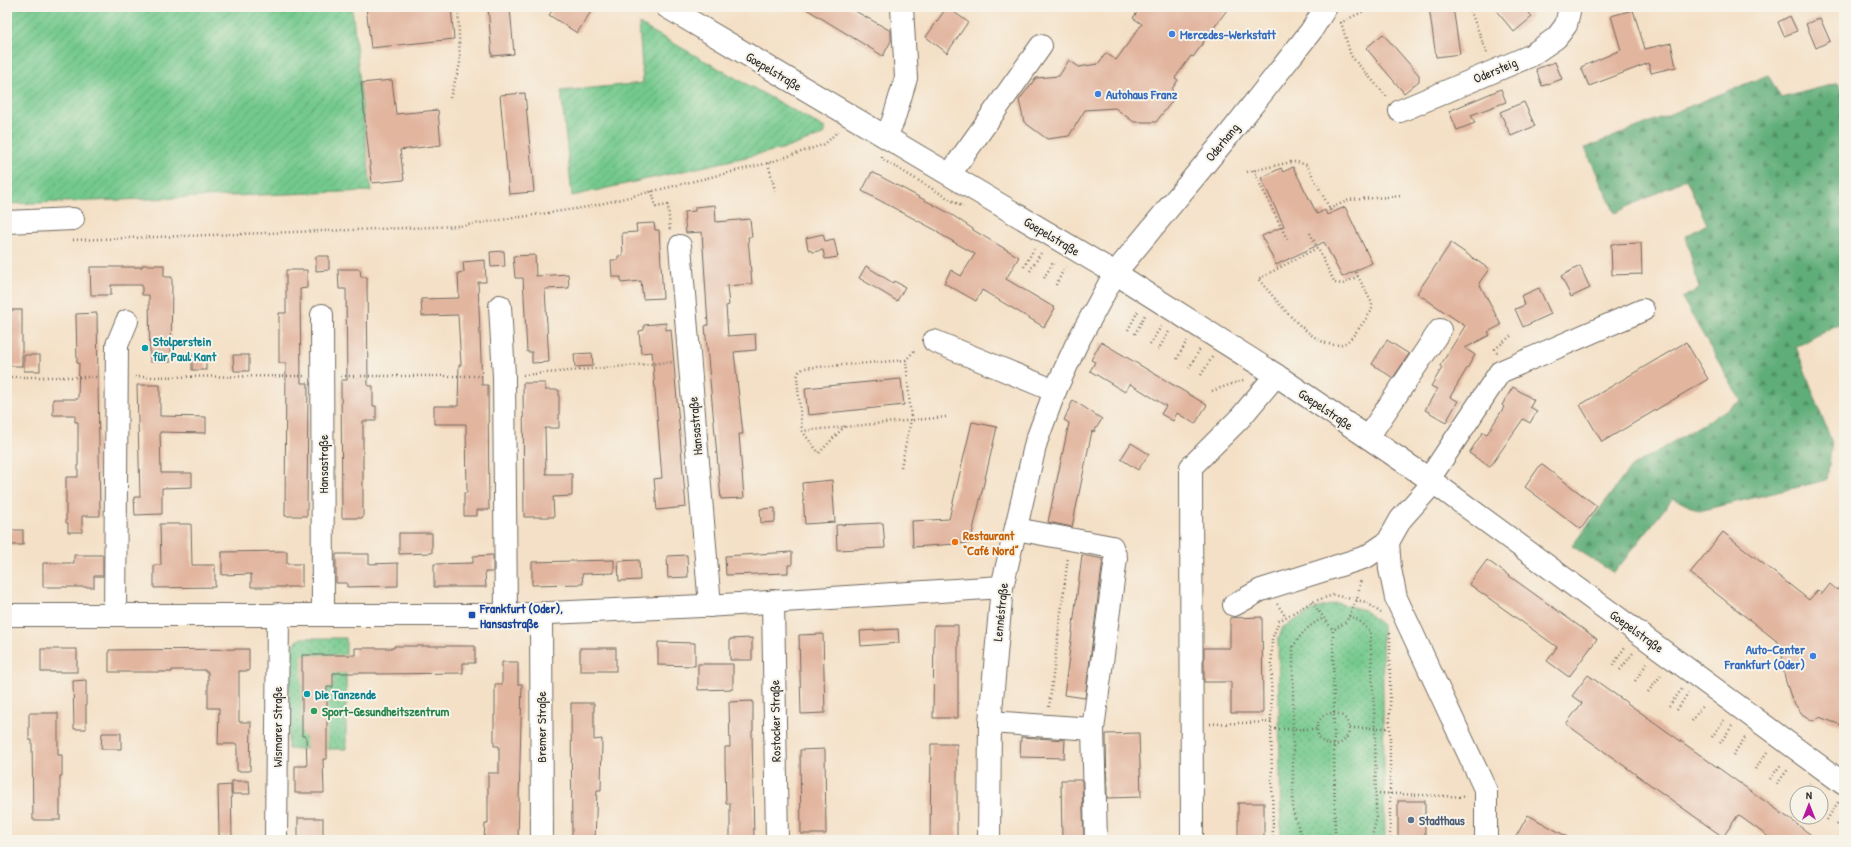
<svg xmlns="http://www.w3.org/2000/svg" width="1851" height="847" font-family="'Patrick Hand',sans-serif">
<defs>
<pattern id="forest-firs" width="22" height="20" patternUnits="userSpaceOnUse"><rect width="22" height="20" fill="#5ead78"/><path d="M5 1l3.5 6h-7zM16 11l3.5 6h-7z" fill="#4e8d63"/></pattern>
<pattern id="park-dots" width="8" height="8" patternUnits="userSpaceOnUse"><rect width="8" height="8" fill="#73c98d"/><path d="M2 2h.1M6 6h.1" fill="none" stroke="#5fa373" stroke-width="1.8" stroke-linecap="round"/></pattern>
<pattern id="garden-furrows" width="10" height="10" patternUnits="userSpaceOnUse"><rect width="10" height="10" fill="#73c98d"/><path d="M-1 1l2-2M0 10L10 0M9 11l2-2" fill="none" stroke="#5fa373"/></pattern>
</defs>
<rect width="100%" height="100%" fill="#f7f3e8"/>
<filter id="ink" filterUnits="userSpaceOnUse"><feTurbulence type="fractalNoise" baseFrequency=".025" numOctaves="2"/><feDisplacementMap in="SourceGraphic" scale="8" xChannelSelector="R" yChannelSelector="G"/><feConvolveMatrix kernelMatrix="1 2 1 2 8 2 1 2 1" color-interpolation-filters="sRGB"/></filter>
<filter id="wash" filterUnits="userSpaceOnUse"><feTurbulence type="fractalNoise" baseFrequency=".012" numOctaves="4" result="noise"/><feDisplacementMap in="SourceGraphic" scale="16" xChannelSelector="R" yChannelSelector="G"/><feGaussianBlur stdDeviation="0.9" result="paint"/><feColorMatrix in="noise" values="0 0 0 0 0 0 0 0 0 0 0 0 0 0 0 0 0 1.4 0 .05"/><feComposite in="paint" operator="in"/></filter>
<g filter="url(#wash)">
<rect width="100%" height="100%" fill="#f4e0c6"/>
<path fill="url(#forest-firs)" stroke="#446c52" d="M 1768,75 L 1781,98 L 1838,83 L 1844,94 L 1844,207 L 1841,209 L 1844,213 L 1844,321 L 1796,347 L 1832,443 L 1827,480 L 1699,511 L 1673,498 L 1614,573 L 1572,546 L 1631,467 L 1741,401 L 1682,298 L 1699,289 L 1686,236 L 1707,224 L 1686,179 L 1615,213 L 1585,148 Z"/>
<g fill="url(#park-dots)" stroke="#4f7a5c">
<path d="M 1337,603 L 1364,610 L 1382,625 L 1385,840 L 1281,840 L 1278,641 L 1283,627 L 1315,609 Z"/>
<path d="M 301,638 L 346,638 L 346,749 L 288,749 L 289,657 L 294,644 Z"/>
</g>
<g fill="url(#garden-furrows)" stroke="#4f7a5c">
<path d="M 7,7 L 352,7 L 371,191 L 7,204 Z"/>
<path d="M 639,24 L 825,128 L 823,135 L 786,148 L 572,196 L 561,91 L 643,83 Z"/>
</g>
<g id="blocks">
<g fill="#e2b59f">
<path d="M 366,7 L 451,7 L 454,39 L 371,48 Z"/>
<path d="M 488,7 L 510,7 L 514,54 L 492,56 Z"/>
<path d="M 555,7 L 594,7 L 577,33 L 549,15 Z"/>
<path d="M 803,7 L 848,7 L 891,31 L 891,41 L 883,56 Z"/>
<path d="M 947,7 L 968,22 L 947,53 L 926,37 Z"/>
<path d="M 1141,7 L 1229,7 L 1193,57 L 1191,56 L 1175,78 L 1178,80 L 1172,89 L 1173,100 L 1156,122 L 1134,122 L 1115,108 L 1085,110 L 1069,136 L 1047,139 L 1024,122 L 1019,100 L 1036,78 L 1059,76 L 1069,60 L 1079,67 L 1098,64 L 1106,53 L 1116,60 L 1142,24 L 1133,18 Z"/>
<path d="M 1429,7 L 1453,7 L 1460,54 L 1436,57 Z"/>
<path d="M 1493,7 L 1524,7 L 1532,17 L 1514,32 Z"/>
<path d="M 1633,10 L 1645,49 L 1671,43 L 1676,67 L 1651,73 L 1649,63 L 1589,86 L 1581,67 L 1621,50 L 1611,16 Z"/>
<path d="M 1790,16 L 1797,31 L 1784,36 L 1778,22 Z"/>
<path d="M 1820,18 L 1830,41 L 1816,48 L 1806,24 Z"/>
<path d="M 1383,34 L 1419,75 L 1419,81 L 1404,93 L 1366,48 Z"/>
<path d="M 1555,62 L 1562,79 L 1542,86 L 1536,69 Z"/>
<path d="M 392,80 L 396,114 L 438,110 L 441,145 L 400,150 L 404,180 L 372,183 L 361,83 Z"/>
<path d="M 1501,89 L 1506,102 L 1471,115 L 1475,123 L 1457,130 L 1449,111 Z"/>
<path d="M 525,93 L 534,192 L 509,194 L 500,95 Z"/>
<path d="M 1524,102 L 1535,126 L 1511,136 L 1500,112 Z"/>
<path d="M 1293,167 L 1317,214 L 1325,210 L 1327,215 L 1345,207 L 1372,263 L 1342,277 L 1324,242 L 1276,265 L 1262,236 L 1284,226 L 1261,178 L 1281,168 L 1283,172 Z"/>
<path d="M 872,172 L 949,213 L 973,229 L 973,230 L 1019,257 L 1006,279 L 1055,308 L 1044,327 L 982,290 L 976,301 L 944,283 L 951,270 L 961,276 L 975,254 L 938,233 L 939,232 L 862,191 Z"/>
<path d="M 715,205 L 716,222 L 750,219 L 752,237 L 748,237 L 752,284 L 727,286 L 729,305 L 726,306 L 728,336 L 755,334 L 756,350 L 734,352 L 743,434 L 739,434 L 744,498 L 721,499 L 705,326 L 708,325 L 702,232 L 686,233 L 684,212 L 695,211 L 695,207 Z"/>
<path d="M 654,223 L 655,230 L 659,230 L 663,298 L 643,299 L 641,281 L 621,283 L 621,277 L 612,277 L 611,260 L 618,260 L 618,256 L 623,255 L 622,233 L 637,232 L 636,224 Z"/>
<path d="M 823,234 L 825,241 L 834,239 L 838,257 L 825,259 L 823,250 L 813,252 L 808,249 L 806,238 Z"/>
<path d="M 1451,243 L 1489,269 L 1479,283 L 1501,325 L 1488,332 L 1490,335 L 1465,348 L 1475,355 L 1450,397 L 1458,401 L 1446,422 L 1425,410 L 1437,389 L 1431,386 L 1442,368 L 1440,366 L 1465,326 L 1417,293 Z"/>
<path d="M 1641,243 L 1642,274 L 1612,275 L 1611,244 Z"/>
<path d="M 504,251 L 505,266 L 491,267 L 490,252 Z"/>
<path d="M 535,255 L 536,276 L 568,274 L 569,288 L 545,289 L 549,362 L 532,363 L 532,352 L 527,352 L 523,278 L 515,278 L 513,256 Z"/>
<path d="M 316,256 L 329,256 L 329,270 L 316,271 Z"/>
<path d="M 485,260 L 486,282 L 478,282 L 482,385 L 488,385 L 489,510 L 477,510 L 477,516 L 464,516 L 464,493 L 467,493 L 466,424 L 434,424 L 434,406 L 458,406 L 459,365 L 461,365 L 458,315 L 422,316 L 421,299 L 459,298 L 458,273 L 464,272 L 463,262 Z"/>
<path d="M 142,265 L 164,265 L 164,277 L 172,277 L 171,362 L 150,362 L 149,295 L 142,295 L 142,285 L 111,285 L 111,295 L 91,295 L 90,267 L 142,267 Z"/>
<path d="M 866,266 L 893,283 L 894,281 L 905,287 L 897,301 L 859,278 Z"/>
<path d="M 1580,266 L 1590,288 L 1571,297 L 1561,276 Z"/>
<path d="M 338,269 L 360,269 L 361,277 L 367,277 L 368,386 L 373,386 L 373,406 L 376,406 L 376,421 L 363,421 L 363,518 L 342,518 L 341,380 L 347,380 L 346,289 L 339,289 Z"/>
<path d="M 286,270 L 307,270 L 307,288 L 300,289 L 301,383 L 308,383 L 307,516 L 285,516 L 286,363 L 279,363 L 279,313 L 286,313 Z"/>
<path d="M 1539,288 L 1551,314 L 1523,327 L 1515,309 L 1525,305 L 1521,296 Z"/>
<rect x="7" y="310" width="15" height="56"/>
<path d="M 97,313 L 100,516 L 82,516 L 82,532 L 68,532 L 68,523 L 66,523 L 66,477 L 78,477 L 78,422 L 75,422 L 75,415 L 53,415 L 53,399 L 78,399 L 79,363 L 77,363 L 76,314 Z"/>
<path d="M 666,323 L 666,330 L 671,329 L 686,507 L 657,510 L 654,479 L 662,478 L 652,352 L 641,353 L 639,331 L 644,330 L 644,325 Z"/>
<path d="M 1387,340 L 1409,354 L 1393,378 L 1372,364 Z"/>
<path d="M 1101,342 L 1207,405 L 1195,424 L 1177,413 L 1173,421 L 1161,414 L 1166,406 L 1142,391 L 1130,384 L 1125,392 L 1090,371 L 1095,362 L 1091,360 Z"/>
<path d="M 1686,342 L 1708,379 L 1602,442 L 1580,405 Z"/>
<path d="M 592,353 L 593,366 L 575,367 L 574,354 Z"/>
<rect x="24" y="355" width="16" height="16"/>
<rect x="192" y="355" width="14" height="15"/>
<path d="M 233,355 L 249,355 L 249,371 L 234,371 Z"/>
<path d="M 901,379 L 904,405 L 808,415 L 805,388 Z"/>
<path d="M 523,383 L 545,383 L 545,390 L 559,390 L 559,428 L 545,428 L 546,474 L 572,474 L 572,496 L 553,497 L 554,517 L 524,517 Z"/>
<path d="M 137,385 L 160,385 L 160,416 L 206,417 L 206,433 L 160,432 L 161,473 L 192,473 L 192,487 L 162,488 L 162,514 L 135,515 L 134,497 L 140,497 Z"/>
<path d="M 1513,387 L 1534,400 L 1530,407 L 1537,411 L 1530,423 L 1523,419 L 1490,467 L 1469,453 L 1483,432 L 1487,434 L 1504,407 L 1502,405 Z"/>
<path d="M 1073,400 L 1102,419 L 1094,432 L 1092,431 L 1072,527 L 1048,522 L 1069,423 L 1064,420 Z"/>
<path d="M 972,422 L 997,427 L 970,543 L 913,547 L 912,521 L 949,519 Z"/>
<path d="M 1131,443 L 1149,454 L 1138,470 L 1121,459 Z"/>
<path d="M 1541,464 L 1597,506 L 1581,529 L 1525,487 Z"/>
<path d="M 832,480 L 835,522 L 805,524 L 802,483 Z"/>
<path d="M 775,508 L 775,522 L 761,523 L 760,509 Z"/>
<path d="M 883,523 L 885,548 L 837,550 L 836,525 Z"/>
<path d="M 160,524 L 191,524 L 192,565 L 215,565 L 215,587 L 154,588 L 154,565 L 161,565 Z"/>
<rect x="7" y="530" width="16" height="15"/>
<path d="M 1723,532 L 1809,600 L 1818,590 L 1822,594 L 1830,584 L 1837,590 L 1844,581 L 1844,726 L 1819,717 L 1813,721 L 1802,714 L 1792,700 L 1786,682 L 1782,664 L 1783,646 L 1690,573 Z"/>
<path d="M 399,533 L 432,533 L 432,553 L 399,554 Z"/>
<path d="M 287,551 L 287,564 L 302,564 L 302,587 L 251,587 L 251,574 L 222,575 L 222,552 Z"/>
<path d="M 792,552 L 792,565 L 788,565 L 788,573 L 726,575 L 725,556 Z"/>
<path d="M 336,554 L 369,554 L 369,564 L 398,563 L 398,586 L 347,587 L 347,583 L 336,583 Z"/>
<path d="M 74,555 L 103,555 L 103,576 L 94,576 L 94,587 L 43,587 L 43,563 L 74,563 Z"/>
<path d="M 493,555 L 493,572 L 485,572 L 486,587 L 434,587 L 434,564 L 473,563 L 473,556 Z"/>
<path d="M 687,555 L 688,577 L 668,578 L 667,556 Z"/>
<path d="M 1082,555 L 1103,559 L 1085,698 L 1064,695 Z"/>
<path d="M 614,560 L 614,573 L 582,574 L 583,584 L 532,585 L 532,562 Z"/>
<path d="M 639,560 L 640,580 L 619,581 L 618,561 Z"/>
<path d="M 1487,560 L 1597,639 L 1569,677 L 1547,661 L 1557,647 L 1469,584 Z"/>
<path d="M 1262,617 L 1263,713 L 1231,713 L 1231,682 L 1204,682 L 1204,648 L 1230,648 L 1230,618 Z"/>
<path d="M 934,625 L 958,625 L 958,718 L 933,718 Z"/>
<path d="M 898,629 L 899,643 L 861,646 L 860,631 Z"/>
<path d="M 823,634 L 825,713 L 801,714 L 799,635 Z"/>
<path d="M 752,638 L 752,660 L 730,660 L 730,639 Z"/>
<path d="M 658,642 L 695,643 L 695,666 L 658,665 Z"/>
<path d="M 394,646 L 475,646 L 475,663 L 463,663 L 463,673 L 377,674 L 377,673 L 333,673 L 333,687 L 327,687 L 327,759 L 323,759 L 324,793 L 295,793 L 295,766 L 307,766 L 306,736 L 302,736 L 302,655 L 355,655 L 355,648 L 394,648 Z"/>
<rect x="580" y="648" width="36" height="23"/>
<rect x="41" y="649" width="36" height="23"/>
<path d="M 249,649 L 249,671 L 239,671 L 239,722 L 251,722 L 250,771 L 237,771 L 237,744 L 218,744 L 219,708 L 208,708 L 208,672 L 205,672 L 205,670 L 172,670 L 172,672 L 109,672 L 109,650 Z"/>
<path d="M 502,662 L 518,662 L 518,684 L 522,684 L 518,840 L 484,840 L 485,824 L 488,824 L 488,773 L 499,773 L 499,746 L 494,746 L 494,715 L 495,715 L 495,684 L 502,684 Z"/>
<path d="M 698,664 L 733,664 L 733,689 L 698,690 Z"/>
<path d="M 1588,675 L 1783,814 L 1818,840 L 1773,840 L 1738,815 L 1723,837 L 1566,724 L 1582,703 L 1572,696 Z"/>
<path d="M 86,680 L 86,729 L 74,729 L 73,681 Z"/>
<path d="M 753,701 L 753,731 L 752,731 L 754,840 L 730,840 L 730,803 L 726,803 L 725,763 L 725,747 L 730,747 L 729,702 Z"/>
<path d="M 571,703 L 594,703 L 594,740 L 602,739 L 601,790 L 597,790 L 595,840 L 572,840 Z"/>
<path d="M 29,713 L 58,713 L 58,755 L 62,755 L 62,776 L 60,776 L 60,820 L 33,820 L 32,740 L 29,740 Z"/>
<path d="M 102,733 L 121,733 L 121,749 L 101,749 Z"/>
<path d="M 1139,733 L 1141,797 L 1107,798 L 1106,734 Z"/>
<path d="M 1021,737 L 1065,740 L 1064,758 L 1020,757 Z"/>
<path d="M 931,744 L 957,744 L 957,840 L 930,840 Z"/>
<path d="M 825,749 L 826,834 L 801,834 L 800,750 Z"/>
<path d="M 1061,780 L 1082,780 L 1084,840 L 1062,840 Z"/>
<path d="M 232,781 L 249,781 L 250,794 L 232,794 Z"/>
<path d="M 231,785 L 232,836 L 219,836 L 218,786 Z"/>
<rect x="1398" y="801" width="27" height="39"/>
<rect x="1238" y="803" width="26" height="37"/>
<path d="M 1528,815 L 1573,840 L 1514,840 Z"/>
<rect x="298" y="818" width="25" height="22"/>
</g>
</g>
</g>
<g filter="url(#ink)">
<use href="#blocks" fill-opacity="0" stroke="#716a61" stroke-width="1"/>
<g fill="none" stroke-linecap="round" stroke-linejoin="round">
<g stroke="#716a61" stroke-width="24">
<g id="minor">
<path d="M 667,7 L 1115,273 L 1276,375 L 1429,479 L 1844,784"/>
<path d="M 1400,111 L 1530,56 L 1556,38 L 1560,33 L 1566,25 L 1570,7"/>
<path d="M 886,136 L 893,121 L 906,78 L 902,7"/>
<path d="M 950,174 L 1041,46"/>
<path d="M 7,222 L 73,219"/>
<path d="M 680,246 L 710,606"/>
<path d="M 500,306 L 504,376 L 506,615"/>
<path d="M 322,315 L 323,614"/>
<path d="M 934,341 L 1055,391"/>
<path d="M 1368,437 L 1440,330"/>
<path d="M 1429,479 L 1500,372 L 1643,310"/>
<path d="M 1016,529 L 1112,547 L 1116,558 L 1093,729 L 1096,840"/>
<path d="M 1388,542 L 1390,569 L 1396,598 L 1486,791 L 1486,840"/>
<path d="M 773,601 L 777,840"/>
<path d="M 1234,605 L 1261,590 L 1366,557 L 1388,542 L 1401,519 L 1433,483"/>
<path d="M 115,614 L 117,345 L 127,321"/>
<path d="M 541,614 L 542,840"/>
<path d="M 7,615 L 506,615 L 723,605 L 1002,587"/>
<path d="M 990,722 L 1093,729"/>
<path d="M 276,840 L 278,614"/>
<path d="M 989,840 L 990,722 L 1002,587 L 1036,442 L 1055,391 L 1076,345 L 1115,273 L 1228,136 L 1311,31 L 1326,7"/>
<path d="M 1192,840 L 1191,467 L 1241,417 L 1276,375"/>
</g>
</g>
<g stroke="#716a61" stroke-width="2.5" stroke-dasharray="1 3" stroke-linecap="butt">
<path d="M 1469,7 L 1487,53"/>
<path d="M 1341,22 L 1351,56 L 1387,97"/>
<path d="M 1340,23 L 1372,7"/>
<path d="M 450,98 L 460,64 L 458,7"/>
<path d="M 882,157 L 882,159 L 963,207"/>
<path d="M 768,163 L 776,194"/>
<path d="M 1253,170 L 1287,239"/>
<path d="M 1247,172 L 1291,162 L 1297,162 L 1307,165 L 1332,213"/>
<path d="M 652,191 L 656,207 L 668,205 L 670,230"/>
<path d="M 1329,209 L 1349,200 L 1401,196"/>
<path d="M 1310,233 L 1335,283 L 1343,284 L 1358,276"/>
<path d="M 73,240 L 460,226 L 588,207 L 768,163 L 825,144 L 838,131"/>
<path d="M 1317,248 L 1258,279 C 1276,298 1316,356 1345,343 C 1352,340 1367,317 1372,310 L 1372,303 L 1355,271"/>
<path d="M 1024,267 L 1034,249"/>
<path d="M 1030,271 L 1041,253"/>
<path d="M 1044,278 L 1054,261"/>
<path d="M 1056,285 L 1065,267"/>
<path d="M 1128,330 L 1138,311"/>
<path d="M 1135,334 L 1145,315"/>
<path d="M 1150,344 L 1162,325"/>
<path d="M 1158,350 L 1170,330"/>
<path d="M 914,351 L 906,360 L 804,368 L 799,372 L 797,377 L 802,431 L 946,417"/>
<path d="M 1497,353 L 1495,349 L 1512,335"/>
<path d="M 1177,359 L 1187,341"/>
<path d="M 1189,368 L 1200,349"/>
<path d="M 523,375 L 672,362"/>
<path d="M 1201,375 L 1213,356"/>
<path d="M 341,376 L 484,376"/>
<path d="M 7,377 L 98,377"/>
<path d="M 135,377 L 304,376"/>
<path d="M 1212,391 L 1246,379"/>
<path d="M 802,431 L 819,453 L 845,426"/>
<path d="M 901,467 L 911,420 L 906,360"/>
<path d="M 1312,602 L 1333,630"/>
<path d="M 1277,604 L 1286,617"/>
<path d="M 1349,616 L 1358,620 L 1370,631 L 1375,728 L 1376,820 L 1372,837 L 1365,840"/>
<path d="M 1390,633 L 1390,840"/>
<path d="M 1613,665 L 1625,647"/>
<path d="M 1620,670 L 1633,653"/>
<path d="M 1635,681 L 1647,663"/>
<path d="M 1648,692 L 1662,674"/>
<path d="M 1669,706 L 1682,689"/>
<path d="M 1049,707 L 1068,557"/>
<path d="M 1677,710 L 1688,693"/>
<circle cx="1333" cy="729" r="16"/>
<path d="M 1692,721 L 1703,705"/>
<path d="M 1210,724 L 1271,722"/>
<path d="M 1350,728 L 1390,728"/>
<path d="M 1271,729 L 1317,729"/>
<path d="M 1712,737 L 1724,720"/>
<path d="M 1720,743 L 1732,726"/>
<path d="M 1733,755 L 1746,736"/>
<path d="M 1755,769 L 1767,752"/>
<path d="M 1770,779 L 1782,763"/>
<path d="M 1777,784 L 1789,768"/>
<path d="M 1375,793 L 1467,797"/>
<path d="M 1803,793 L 1810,783"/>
<path d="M 1821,799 L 1825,793"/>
<path d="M 1839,803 L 1844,807"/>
<path d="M 1827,820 L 1838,802"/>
<path d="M 1837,825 L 1844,815"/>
<path d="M 1273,840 L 1271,722 L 1272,639 L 1279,621 L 1312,602 L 1333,595 L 1366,602 L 1381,613"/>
<path d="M 1306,840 L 1300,832 L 1293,811 L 1293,647 C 1301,633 1309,625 1324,618"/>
<path d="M 1335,840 L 1333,630 L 1346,622 L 1357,600 L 1361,579"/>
</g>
<use href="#minor" stroke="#fff" stroke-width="22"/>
</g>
</g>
<g fill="#3f7fe0" stroke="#f7f3e8" stroke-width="1.5">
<circle cx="1172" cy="34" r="4"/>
<circle cx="1098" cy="94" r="4"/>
<circle cx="1813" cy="656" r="4"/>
</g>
<g fill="#0f9aa8" stroke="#f7f3e8" stroke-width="1.5">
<circle cx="145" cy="348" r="4"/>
<circle cx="307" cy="694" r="4"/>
</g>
<circle fill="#e8710a" stroke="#f7f3e8" stroke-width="1.5" cx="955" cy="542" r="4"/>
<rect fill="#1a4fb4" stroke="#f7f3e8" stroke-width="1.5" x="468" y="611" width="8" height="8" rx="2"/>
<circle fill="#2e9e5b" stroke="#f7f3e8" stroke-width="1.5" cx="314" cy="711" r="4"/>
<circle fill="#5c6f8a" stroke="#f7f3e8" stroke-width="1.5" cx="1411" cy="820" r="4"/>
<g text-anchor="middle" stroke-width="4" stroke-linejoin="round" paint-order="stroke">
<g font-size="13" font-weight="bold" fill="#366cbe" stroke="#f7f3e8" text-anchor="start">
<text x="1180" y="39">Mercedes-Werkstatt</text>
<text x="1106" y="99">Autohaus Franz</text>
<text x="1805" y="654" text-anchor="end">Auto-Center<tspan x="1805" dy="15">Frankfurt (Oder)</tspan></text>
</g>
<g font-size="13" fill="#2b2b2b" stroke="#f7f3e8">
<text transform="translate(1495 70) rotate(-23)" y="5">Odersteig</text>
<text transform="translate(774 71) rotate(31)" y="5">Goepelstraße</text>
<text transform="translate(1222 142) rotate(-51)" y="5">Oderhang</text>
<text transform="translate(1052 236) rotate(31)" y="5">Goepelstraße</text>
<text transform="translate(1326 409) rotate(34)" y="5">Goepelstraße</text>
<text transform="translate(695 426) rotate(-95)" y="5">Hansastraße</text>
<text transform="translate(323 464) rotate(-90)" y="5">Hansastraße</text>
<text transform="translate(1000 612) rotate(-84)" y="5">Lennéstraße</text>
<text transform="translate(1637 631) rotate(36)" y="5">Goepelstraße</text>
<text transform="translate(775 721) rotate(-91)" y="5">Rostocker Straße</text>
<text transform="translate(277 727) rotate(-90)" y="5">Wismarer Straße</text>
<text transform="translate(541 727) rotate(-90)" y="5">Bremer Straße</text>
</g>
<g font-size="13" font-weight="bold" fill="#0d838f" stroke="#f7f3e8" text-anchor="start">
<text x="153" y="346">Stolperstein<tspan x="153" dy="15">für Paul Kant</tspan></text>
<text x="315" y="699">Die Tanzende</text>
</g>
<g font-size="13" font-weight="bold" fill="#c56008" stroke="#f7f3e8" text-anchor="start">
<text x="963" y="540">Restaurant<tspan x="963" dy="15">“Café Nord”</tspan></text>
</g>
<g font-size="13" font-weight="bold" fill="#164399" stroke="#f7f3e8" text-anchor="start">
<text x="480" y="613">Frankfurt (Oder),<tspan x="480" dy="15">Hansastraße</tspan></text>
</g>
<g font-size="13" font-weight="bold" fill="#27864d" stroke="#f7f3e8" text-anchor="start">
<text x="322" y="716">Sport-Gesundheitszentrum</text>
</g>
<g font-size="13" font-weight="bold" fill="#4e5e75" stroke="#f7f3e8" text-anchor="start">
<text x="1419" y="825">Stadthaus</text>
</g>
</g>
<rect width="1851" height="847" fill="none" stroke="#f7f3e8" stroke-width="24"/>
<g transform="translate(1809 805)"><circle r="19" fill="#f7f3e8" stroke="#a5a39c"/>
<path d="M0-3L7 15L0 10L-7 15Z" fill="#b5179e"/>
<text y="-6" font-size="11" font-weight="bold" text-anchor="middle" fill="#2b2b2b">N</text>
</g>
</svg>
